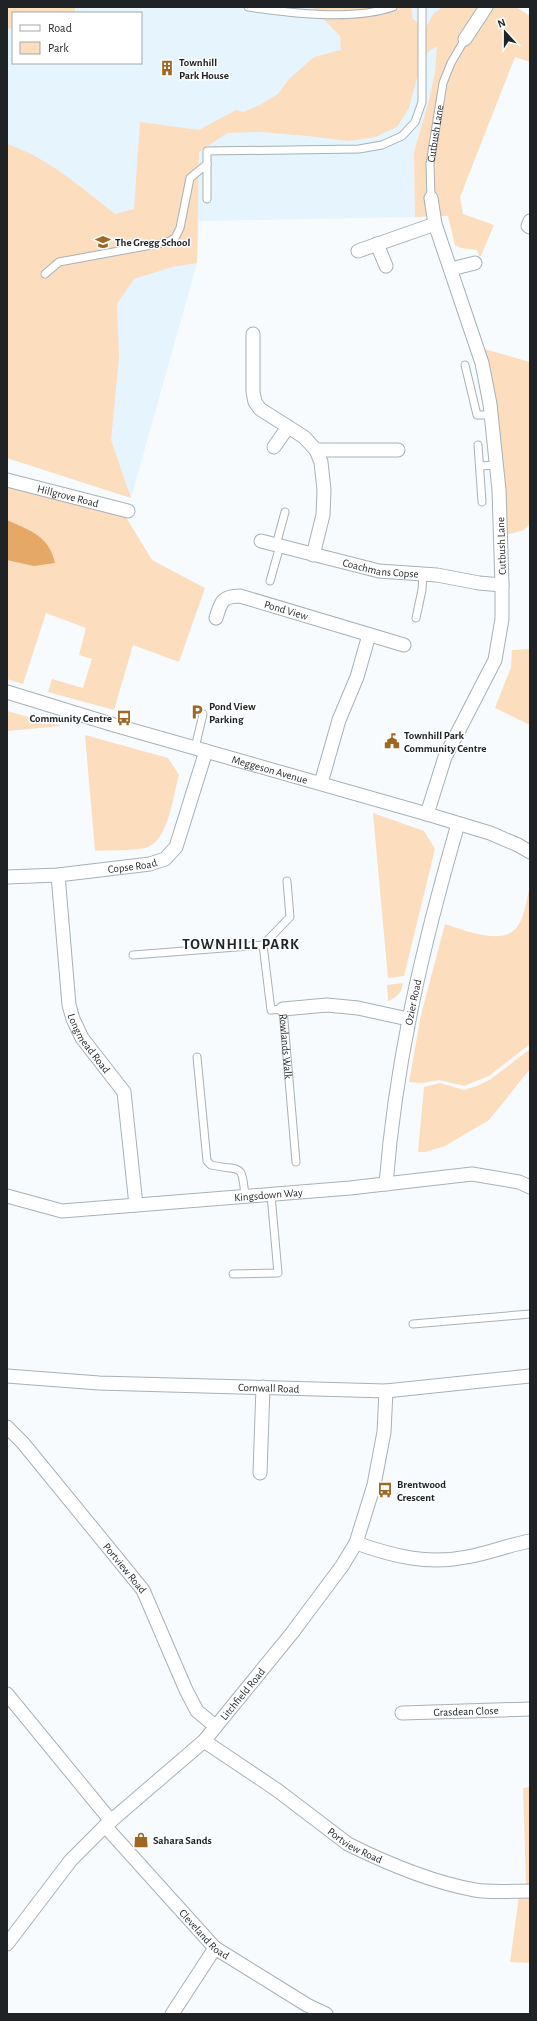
<svg xmlns="http://www.w3.org/2000/svg" width="537" height="2021" font-family="'Alegreya Sans',sans-serif">
<rect width="100%" height="100%" fill="#f7fbfe"/>
<path fill="#e5f4fd" fill-rule="evenodd" d="M 7,7 L 473,7 L 435,72 L 429,100 L 414,152 L 415,217 L 199,221 L 197,263 L 131,498 L 7,458 ZM 13,13 L 141,13 L 141,63 L 13,63 Z"/>
<g fill="#fcddbe">
<path d="M 7,7 L 75,7 L 75,13 L 13,13 L 13,29 L 7,28 Z"/>
<path d="M 312,7 L 411,7 L 413,19 L 425,29 L 434,13 L 443,7 L 516,7 L 530,16 L 530,62 L 515,57 L 460,197 L 463,214 L 494,225 L 480,258 L 477,250 L 461,248 L 455,245 L 448,216 L 415,217 L 414,152 L 429,100 L 435,72 L 437,46 L 428,52 L 417,78 L 409,108 L 397,127 L 375,137 L 348,141 L 308,136 L 260,132 L 227,133 L 199,152 L 197,263 L 172,267 L 134,279 L 117,304 L 119,357 L 111,440 L 131,498 L 7,458 L 7,144 C 48,158 81,187 115,214 L 134,209 L 140,122 L 199,130 L 236,110 L 243,112 L 260,105 L 278,94 L 289,79 L 314,57 L 341,50 L 340,36 Z"/>
<path d="M 484,349 L 530,362 L 530,523 L 524,530 L 506,535 Z"/>
<path d="M 7,483 L 124,514 L 152,560 L 205,588 L 179,662 L 133,645 L 114,710 L 48,692 L 52,679 L 83,688 L 92,659 L 79,655 L 86,628 L 46,613 L 23,684 L 7,679 Z"/>
<path d="M 530,649 L 530,725 L 495,708 L 511,667 L 512,650 Z"/>
<path d="M 7,711 L 61,726 L 7,731 Z"/>
<path d="M 85,735 L 168,758 L 179,775 C 173,795 169,838 148,847 C 139,851 107,850 95,851 Z"/>
<path d="M 373,813 L 424,831 L 435,849 L 404,976 L 388,978 Z"/>
<path d="M 530,886 L 530,1044 L 489,1076 L 464,1086 L 439,1080 L 422,1083 L 409,1082 L 421,1015 L 445,924 C 464,930 506,948 519,924 C 525,914 527,897 530,886 Z"/>
<path d="M 403,983 C 402,993 396,998 388,1001 L 387,985 Z"/>
<path d="M 530,1049 L 530,1069 L 489,1120 L 445,1146 L 425,1152 L 418,1152 L 424,1087 L 440,1083 L 464,1090 L 477,1086 L 491,1079 Z"/>
<path d="M 530,1787 L 530,1963 L 510,1962 L 519,1896 L 526,1884 L 523,1788 Z"/>
</g>
<path fill="#e5a867" d="M 7,520 C 31,531 49,536 55,563 L 34,566 L 7,560 Z"/>
<g fill="none" stroke-linecap="round" stroke-linejoin="round">
<g stroke="#a7b1b7" stroke-width="9">
<g id="service">
<path d="M 248,7 C 290,13 352,21 393,7"/>
<path id="s1" d="M 431,198 L 430,164 L 443,83 L 451,63 L 465,39"/>
<path d="M 207,199 L 207,151 L 359,149 L 382,145 L 402,136 L 415,122 L 422,102 L 422,7"/>
<path d="M 45,274 L 59,262 L 168,242 L 175,238 L 180,228 L 190,178 L 207,164"/>
<path d="M 465,365 L 477,415 L 491,415"/>
<path d="M 478,445 L 482,502"/>
<path d="M 480,466 L 496,465"/>
<path d="M 276,545 L 285,512"/>
<path d="M 270,581 L 280,546"/>
<path d="M 416,618 L 422,590 L 423,574"/>
<path d="M 195,748 L 203,714"/>
<path id="s2" d="M 287,881 L 290,917 L 263,945 L 271,1010 L 283,1009 L 296,1162"/>
<path d="M 133,955 L 263,945"/>
<path d="M 197,1057 L 207,1161 L 211,1165 C 240,1172 242,1160 245,1197"/>
<path d="M 233,1274 L 278,1273 L 271,1195"/>
<path d="M 413,1324 L 530,1314"/>
</g>
</g>
<g stroke="#a7b1b7" stroke-width="15">
<g id="minor">
<path d="M 465,39 L 486,7"/>
<path d="M 530,221 L 528,226 L 530,227"/>
<path d="M 377,244 L 386,266"/>
<path d="M 358,251 L 435,224"/>
<path d="M 451,269 L 475,263"/>
<path d="M 253,334 L 253,392 L 255,402 L 260,409 L 304,437 L 316,450 L 321,462 L 324,490 L 323,515 L 313,555"/>
<path d="M 274,447 L 288,427"/>
<path d="M 316,450 L 398,450"/>
<path id="s3" d="M 7,480 L 128,511"/>
<path id="s4" d="M 261,541 L 379,571 L 437,575 L 479,583 L 502,585"/>
<path id="s5" d="M 216,618 C 221,602 222,596 240,596 L 404,645"/>
<path id="s6" d="M 7,692 L 114,725 L 427,814 L 490,833 L 518,845 L 530,852"/>
<path d="M 321,783 L 339,720 L 357,677 L 369,635"/>
<path d="M 427,814 L 445,757 L 495,660 L 502,619 L 502,585 L 499,490 L 490,404 L 482,363 L 435,224 L 431,198"/>
<path id="s7" d="M 58,875 L 69,1005 L 73,1019 L 82,1038 L 124,1092 L 136,1205"/>
<path id="s8" d="M 7,877 L 58,875 L 150,864 L 165,859 L 176,847 L 206,751"/>
<path d="M 283,1009 L 327,1005 L 358,1008 L 408,1019"/>
<path id="s9" d="M 386,1184 C 396,1058 423,945 458,824"/>
<path id="s10" d="M 7,1196 L 62,1211 L 350,1188 L 472,1174 L 519,1182 L 530,1187"/>
<path id="s11" d="M 7,1376 L 99,1383 L 386,1391 L 530,1376"/>
<path id="s12" d="M 7,1427 L 23,1443 L 143,1590 L 186,1690 L 197,1711 L 215,1726"/>
<path d="M 260,1473 L 263,1387"/>
<path d="M 356,1543 C 393,1556 427,1565 467,1557 C 489,1553 509,1545 530,1541"/>
<path d="M 7,1694 L 111,1821"/>
<path id="s13" d="M 402,1713 L 530,1709"/>
<path id="s14" d="M 204,1741 L 277,1790 L 348,1844 C 388,1864 431,1882 475,1890 C 492,1893 512,1891 530,1891"/>
<path id="s15" d="M 105,1826 L 215,1948 L 307,2005 L 326,2014"/>
<path id="s16" d="M 7,1944 L 71,1860 L 105,1826 L 204,1741 L 292,1633 L 342,1566 L 356,1543 L 374,1485 L 384,1432 L 386,1391"/>
<path d="M 172,2014 L 215,1948"/>
</g>
</g>
<use href="#service" stroke="#fff" stroke-width="7"/>
<use href="#minor" stroke="#fff" stroke-width="13"/>
</g>
<defs>
<g id="building-bare" transform="scale(1.2)"><path d="M-4-6H4V6H1V3H-1V6H-4ZM-2.5-4.3h1.7v1.8h-1.7ZM.8-4.3h1.7v1.8H.8ZM-2.5-1h1.7V.8h-1.7ZM.8-1h1.7V.8H.8Z" fill="#9f6723" stroke="#fff" stroke-width="2.5" paint-order="stroke"/></g>
<g id="school-bare" transform="scale(1.2)"><path d="M0-5L7-2L0 1L-7-2ZM-4 1L0 2.5L4 1V4Q0 6-4 4Z" fill="#9f6723" stroke="#fff" stroke-width="2.5" paint-order="stroke"/></g>
<g id="parking-bare" transform="scale(1.2)"><path d="M-3.5-5.5H1a3.5 3.5 0 0 1 0 7H-1V5.5H-3.5ZM-1-3.4V-.6H.8a1.4 1.4 0 0 0 0-2.8Z" fill="#9f6723" stroke="#fff" stroke-width="2.5" paint-order="stroke"/></g>
<g id="bus-bare" transform="scale(1.2)"><path d="M-5-6H5V4H4V6H2V4H-2V6H-4V4H-5ZM-3.5-4V0h7V-4ZM-3.5 1.2v1.5H-2V1.2ZM2 1.2v1.5H3.5V1.2Z" fill="#9f6723" stroke="#fff" stroke-width="2.5" paint-order="stroke"/></g>
<g id="civic-bare" transform="scale(1.2)"><path d="M-.6-6.5H3V-4.5H.6V-3L4-1V1h2V6H-6V1h2V-1L-.6-3ZM-1.2 2.5V6h2.4V2.5Z" fill="#9f6723" stroke="#fff" stroke-width="2.5" paint-order="stroke"/></g>
<g id="shop-bare" transform="scale(1.2)"><path d="M-5-2.5h2.3a2.7 3.5 0 0 1 5.4 0H5L5.5 6h-11ZM-1.5-2.5h3a1.5 2.3 0 0 0-3 0Z" fill="#9f6723" stroke="#fff" stroke-width="2.5" paint-order="stroke"/></g>
</defs>
<g fill-rule="evenodd">
<use href="#building-bare" x="167" y="68"/>
<use href="#school-bare" x="103" y="242"/>
<use href="#parking-bare" x="197" y="712"/>
<use href="#bus-bare" x="124" y="718"/>
<use href="#civic-bare" x="392" y="741"/>
<use href="#bus-bare" x="385" y="1490"/>
<use href="#shop-bare" x="141" y="1840"/>
</g>
<g text-anchor="middle" stroke-width="3" stroke-linejoin="round" paint-order="stroke">
<g font-size="11" font-weight="bold" fill="#1f2325" stroke="#fff" text-anchor="start">
<text x="179" y="66">Townhill<tspan x="179" dy="13">Park House</tspan></text>
<text x="115" y="246">The Gregg School</text>
<text x="209" y="710">Pond View<tspan x="209" dy="13">Parking</tspan></text>
<text x="112" y="722" text-anchor="end">Community Centre</text>
<text x="404" y="739">Townhill Park<tspan x="404" dy="13">Community Centre</tspan></text>
<text x="397" y="1488">Brentwood<tspan x="397" dy="13">Crescent</tspan></text>
<text x="153" y="1844">Sahara Sands</text>
</g>
<g font-size="11" fill="#1f2325" stroke="#fff">
<text dy="4" stroke="none"><textPath href="#s1" startOffset="65">Cutbush Lane</textPath></text>
<text dy="4" stroke="none"><textPath href="#s3" startOffset="63">Hillgrove Road</textPath></text>
<text transform="translate(501 546) rotate(-92)" y="4">Cutbush Lane</text>
<text dy="4" stroke="none"><textPath href="#s4" startOffset="123">Coachmans Copse</textPath></text>
<text dy="4" stroke="none"><textPath href="#s5" startOffset="85">Pond View</textPath></text>
<text dy="4" stroke="none"><textPath href="#s6" startOffset="274">Meggeson Avenue</textPath></text>
<text dy="4" stroke="none"><textPath href="#s8" startOffset="126">Copse Road</textPath></text>
<text dy="4" stroke="none"><textPath href="#s9" startOffset="184">Ozier Road</textPath></text>
<text dy="4" stroke="none"><textPath href="#s7" startOffset="174">Longmead Road</textPath></text>
<text dy="4" stroke="none"><textPath href="#s2" startOffset="190">Rowlands Walk</textPath></text>
<text dy="4" stroke="none"><textPath href="#s10" startOffset="264">Kingsdown Way</textPath></text>
<text dy="4" stroke="none"><textPath href="#s11" startOffset="262">Cornwall Road</textPath></text>
<text dy="4" stroke="none"><textPath href="#s12" startOffset="184">Portview Road</textPath></text>
<text dy="4" stroke="none"><textPath href="#s16" startOffset="345">Litchfield Road</textPath></text>
<text dy="4" stroke="none"><textPath href="#s13" startOffset="64">Grasdean Close</textPath></text>
<text dy="4" stroke="none"><textPath href="#s14" startOffset="184">Portview Road</textPath></text>
<text dy="4" stroke="none"><textPath href="#s15" startOffset="147">Cleveland Road</textPath></text>
</g>
<g font-size="15" font-weight="bold" letter-spacing="1" fill="#1f2325" stroke="#fff">
<text x="241" y="949">TOWNHILL PARK</text>
</g>
</g>
<rect width="537" height="2021" fill="none" stroke="#1f2325" stroke-width="16"/>
<rect x="12" y="12" width="130" height="52" fill="#ffffff" stroke="#a5a7a8"/>
<rect x="20" y="25" width="20" height="6" fill="#ffffff" stroke="#a5a7a8"/>
<text x="48" y="32" font-size="12" fill="#1f2325">Road</text>
<rect x="20" y="42" width="20" height="12" fill="#fcddbe" stroke="#a5a7a8"/>
<text x="48" y="52" font-size="12" fill="#1f2325">Park</text>
<g transform="translate(505 32) rotate(339)" stroke="#ffffff" stroke-width="3" paint-order="stroke">
<path d="M0-3L7 15L0 10L-7 15Z" fill="#1f2325"/>
<text y="-6" font-size="11" font-weight="bold" text-anchor="middle" fill="#1f2325">N</text>
</g>
</svg>
